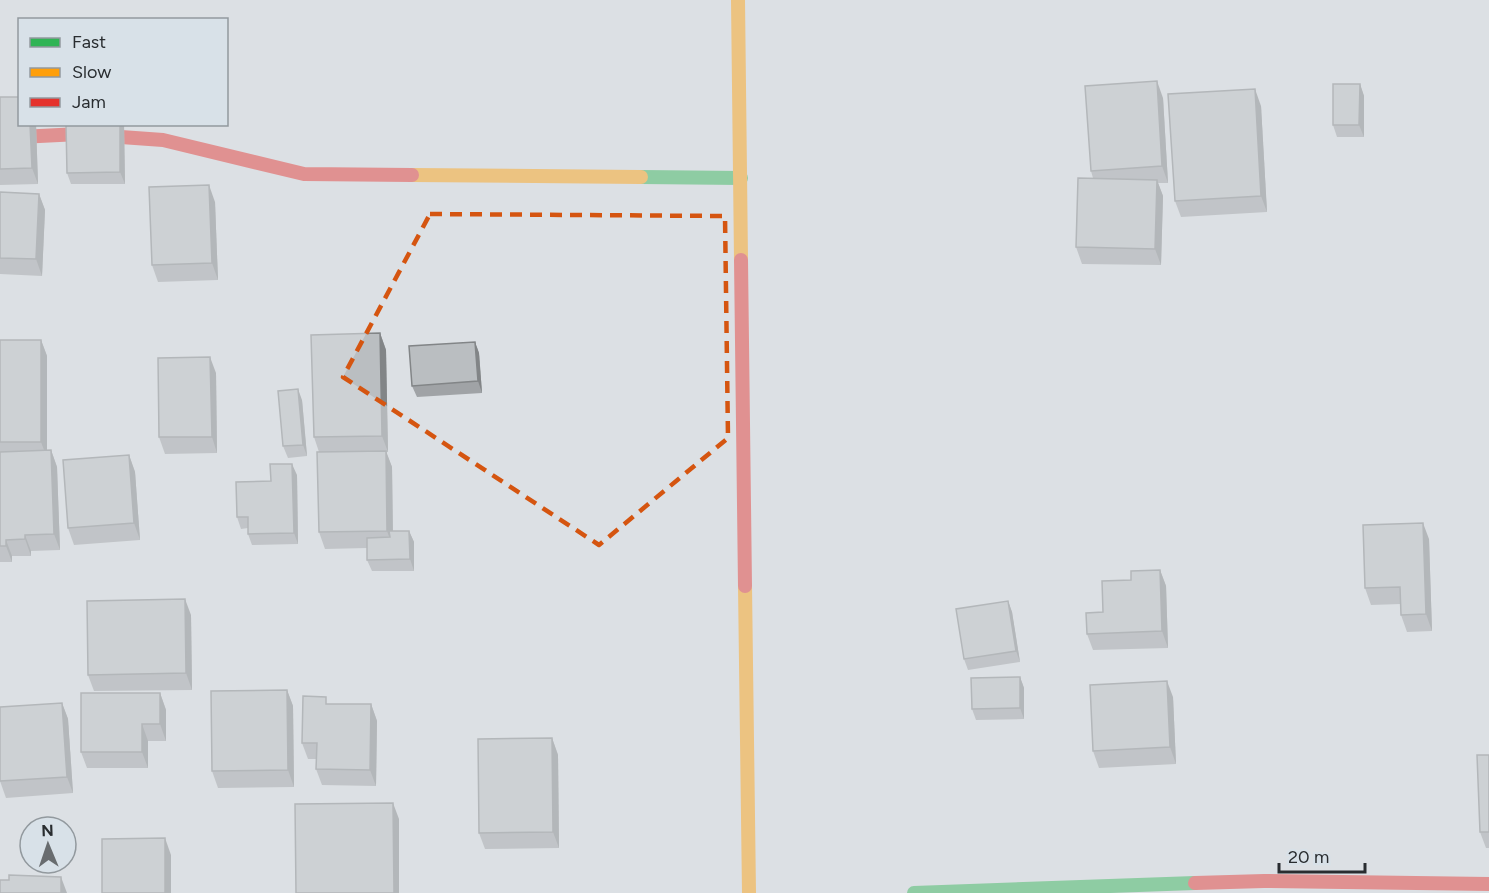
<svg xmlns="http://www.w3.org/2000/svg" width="1489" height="893" font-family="Figtree,sans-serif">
<rect width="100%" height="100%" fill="#dce0e4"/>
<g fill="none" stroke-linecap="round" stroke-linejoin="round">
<g stroke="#30b455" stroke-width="14">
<path d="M 641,177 L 741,178"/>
<path d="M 914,893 L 1195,883"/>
</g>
<g stroke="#ff9f0a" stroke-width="14">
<path d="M 738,0 L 741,260"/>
<path d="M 412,175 L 641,177"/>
<path d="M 745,586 L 749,893"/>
</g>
<g stroke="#e5322d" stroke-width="14">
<path d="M 0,138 L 79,134 L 163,140 L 304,174 L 412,175"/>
<path d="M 741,260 L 745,586"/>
<path d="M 1195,883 L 1264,881 L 1489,884"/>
</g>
</g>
<g fill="#a0a3a6">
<path d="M 1360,84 L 1364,96 L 1364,137 L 1337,137 L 1333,125 Z"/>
<path d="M 0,97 L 20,124 L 36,124 L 38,184 L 0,185 Z"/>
<path d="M 1163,98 L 1168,183 L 1158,183 L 1163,196 L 1161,265 L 1082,264 L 1076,247 L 1093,178 L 1091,171 Z"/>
<path d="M 1261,106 L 1267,212 L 1181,217 L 1175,201 Z"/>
<path d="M 66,124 L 124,124 L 125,184 L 71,184 L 67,173 Z"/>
<path d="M 0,192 L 39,194 L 45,210 L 42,276 L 0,274 Z"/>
<path d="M 215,202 L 218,280 L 158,282 L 152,265 Z"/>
<path d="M 380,333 L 386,350 L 388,452 L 386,452 L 392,467 L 393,531 L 409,531 L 414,542 L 414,571 L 372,571 L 367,560 L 367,548 L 325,549 L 319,532 L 319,452 L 314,437 Z"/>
<path d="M 0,340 L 41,340 L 47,356 L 47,450 L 51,450 L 57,467 L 60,550 L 31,551 L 31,556 L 12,556 L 12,562 L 0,562 Z"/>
<path d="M 475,342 L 479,353 L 482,393 L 417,397 L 412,386 Z"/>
<path d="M 216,373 L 217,453 L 165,454 L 159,437 Z"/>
<path d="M 302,400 L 307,456 L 288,458 L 283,446 Z"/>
<path d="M 129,455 L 135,472 L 140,540 L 74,545 L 68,528 Z"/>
<path d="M 297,475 L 298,544 L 252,545 L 248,534 L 248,528 L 241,529 L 237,517 L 271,481 Z"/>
<path d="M 1429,539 L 1432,631 L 1407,632 L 1401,615 L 1401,604 L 1371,605 L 1365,588 Z"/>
<path d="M 1160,570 L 1166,586 L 1168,648 L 1093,650 L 1087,634 L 1103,612 L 1131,580 Z"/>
<path d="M 1008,601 L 1012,612 L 1020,662 L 968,670 L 964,659 Z"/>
<path d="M 191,615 L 192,690 L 94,691 L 88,675 Z"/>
<path d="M 1020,677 L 1024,688 L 1024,719 L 976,720 L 972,709 Z"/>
<path d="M 287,690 L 293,706 L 294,787 L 218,788 L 212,771 Z"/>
<path d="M 160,693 L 166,710 L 166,741 L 148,741 L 148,768 L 87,768 L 81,752 Z"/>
<path d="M 1173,697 L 1176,764 L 1099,768 L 1093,751 Z"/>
<path d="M 62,703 L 68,719 L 73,793 L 6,798 L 0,781 Z"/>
<path d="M 328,704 L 371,704 L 377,721 L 376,786 L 322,785 L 316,769 L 317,759 L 308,759 L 302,743 Z"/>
<path d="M 552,738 L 558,755 L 559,848 L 485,849 L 479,833 Z"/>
<path d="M 1489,755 L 1489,848 L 1486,848 L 1480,832 Z"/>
</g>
<g fill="#828587">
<path d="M 1157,81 L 1163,98 L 1168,183 L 1162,166 Z"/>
<path d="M 1360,84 L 1364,96 L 1364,137 L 1359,125 Z"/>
<path d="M 1255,89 L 1261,106 L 1267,212 L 1261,196 Z"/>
<path d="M 30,124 L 36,124 L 38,184 L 32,168 Z"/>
<path d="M 120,124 L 124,124 L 125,184 L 120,172 Z"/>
<path d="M 1157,180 L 1163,196 L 1161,265 L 1155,249 Z"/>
<path d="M 209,185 L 215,202 L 218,280 L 212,263 Z"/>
<path d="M 39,194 L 45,210 L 42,276 L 36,259 Z"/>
<path d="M 380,333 L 386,350 L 388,452 L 382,436 Z"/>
<path d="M 41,340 L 47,356 L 47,458 L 41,442 Z"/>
<path d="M 475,342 L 479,353 L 482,393 L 478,381 Z"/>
<path d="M 210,357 L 216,373 L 217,453 L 212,437 Z"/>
<path d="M 298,389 L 302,400 L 307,456 L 303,445 Z"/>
<path d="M 51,450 L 57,467 L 60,550 L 54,534 Z"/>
<path d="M 386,451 L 392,467 L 393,547 L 387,531 Z"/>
<path d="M 129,455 L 135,472 L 140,540 L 134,523 Z"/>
<path d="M 292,464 L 297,475 L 298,544 L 294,533 Z"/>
<path d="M 1423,523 L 1429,539 L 1432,631 L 1426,614 Z"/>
<path d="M 409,531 L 414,542 L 414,571 L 410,559 Z"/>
<path d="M 25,535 L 31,551 L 31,556 L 25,539 Z"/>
<path d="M 6,540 L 12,556 L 12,562 L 6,546 Z"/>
<path d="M 1160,570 L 1166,586 L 1168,648 L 1162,631 Z"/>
<path d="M 185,599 L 191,615 L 192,690 L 186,673 Z"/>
<path d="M 1008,601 L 1012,612 L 1020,662 L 1016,651 Z"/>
<path d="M 1020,677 L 1024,688 L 1024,719 L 1020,708 Z"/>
<path d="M 1167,681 L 1173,697 L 1176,764 L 1170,747 Z"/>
<path d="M 287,690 L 293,706 L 294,787 L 288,770 Z"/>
<path d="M 160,693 L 166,710 L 166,741 L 160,724 Z"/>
<path d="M 62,703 L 68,719 L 73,793 L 67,777 Z"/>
<path d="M 371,704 L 377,721 L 376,786 L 370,770 Z"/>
<path d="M 142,724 L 148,741 L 148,768 L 142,752 Z"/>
<path d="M 552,738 L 558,755 L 559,848 L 553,832 Z"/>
<path d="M 393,803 L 399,819 L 399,893 L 394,893 Z"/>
<path d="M 165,838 L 171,855 L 171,893 L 165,893 Z"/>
<path d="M 61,877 L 67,893 L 61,893 Z"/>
</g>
<g fill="#babec1" stroke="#828587" stroke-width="1.5">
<path d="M 1157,81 L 1162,166 L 1091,171 L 1085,86 Z"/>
<path d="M 1333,84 L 1360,84 L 1359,125 L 1333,125 Z"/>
<path d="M 1255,89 L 1261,196 L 1175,201 L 1168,94 Z"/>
<path d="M 0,97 L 20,97 L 20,124 L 30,124 L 32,168 L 0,169 Z"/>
<path d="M 66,124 L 120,124 L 120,172 L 67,173 Z"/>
<path d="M 1078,178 L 1157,180 L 1155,249 L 1076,247 Z"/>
<path d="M 209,185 L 212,263 L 152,265 L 149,187 Z"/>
<path d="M 0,192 L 39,194 L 36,259 L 0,258 Z"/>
<path d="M 380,333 L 382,436 L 314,437 L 311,335 Z"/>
<rect x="0" y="340" width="41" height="102"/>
<path d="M 475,342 L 478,381 L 412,386 L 409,346 Z"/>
<path d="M 210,357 L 212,437 L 159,437 L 158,358 Z"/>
<path d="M 298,389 L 303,445 L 283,446 L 278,391 Z"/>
<path d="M 51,450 L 54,534 L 25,535 L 25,539 L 6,540 L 6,546 L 0,546 L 0,452 Z"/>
<path d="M 386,451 L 387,531 L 319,532 L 317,452 Z"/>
<path d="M 129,455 L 134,523 L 68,528 L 63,460 Z"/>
<path d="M 270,464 L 292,464 L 294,533 L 248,534 L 248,517 L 237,517 L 236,482 L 271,481 Z"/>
<path d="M 1423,523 L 1426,614 L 1401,615 L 1400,587 L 1365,588 L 1363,525 Z"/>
<path d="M 389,531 L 409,531 L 410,559 L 367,560 L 367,538 L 390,537 Z"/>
<path d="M 1160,570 L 1162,631 L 1087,634 L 1086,613 L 1103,612 L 1102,581 L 1131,580 L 1131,571 Z"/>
<path d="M 185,599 L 186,673 L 88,675 L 87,601 Z"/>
<path d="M 1008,601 L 1016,651 L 964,659 L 956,609 Z"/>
<path d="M 1020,677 L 1020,708 L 972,709 L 971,678 Z"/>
<path d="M 1167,681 L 1170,747 L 1093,751 L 1090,685 Z"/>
<path d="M 287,690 L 288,770 L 212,771 L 211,691 Z"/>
<path d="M 81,693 L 160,693 L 160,724 L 142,724 L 142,752 L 81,752 Z"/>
<path d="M 303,696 L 326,697 L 326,704 L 371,704 L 370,770 L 316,769 L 317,743 L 302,743 Z"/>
<path d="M 62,703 L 67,777 L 0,781 L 0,707 Z"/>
<path d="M 552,738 L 553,832 L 479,833 L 478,739 Z"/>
<path d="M 1477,755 L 1489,755 L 1489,832 L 1480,832 Z"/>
<path d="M 393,803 L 394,893 L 296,893 L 295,804 Z"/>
<path d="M 165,838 L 165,893 L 102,893 L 102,839 Z"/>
<path d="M 9,875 L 61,877 L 61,893 L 0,893 L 0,880 L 9,880 Z"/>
</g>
<path d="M0 0H1489V893H0ZM 430,214 L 725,216 L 728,438 L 599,545 L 343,377 Z" fill="#dce0e4" fill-opacity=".55" fill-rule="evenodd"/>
<path fill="none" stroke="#d55510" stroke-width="4.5" stroke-dasharray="12 8" stroke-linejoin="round" d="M 430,214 L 725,216 L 728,438 L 599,545 L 343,377 Z"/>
<rect x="18" y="18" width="210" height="108" fill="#d8e1e8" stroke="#92999e" stroke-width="1.5"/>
<rect x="30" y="38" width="30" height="9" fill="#30b455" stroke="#92999e" stroke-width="1.5"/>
<text x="72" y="48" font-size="18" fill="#292d30">Fast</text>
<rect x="30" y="68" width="30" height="9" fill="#ff9f0a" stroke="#92999e" stroke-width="1.5"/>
<text x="72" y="78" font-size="18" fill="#292d30">Slow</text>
<rect x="30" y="98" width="30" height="9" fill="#e5322d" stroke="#92999e" stroke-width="1.5"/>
<text x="72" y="108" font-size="18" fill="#292d30">Jam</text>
<g transform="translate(48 845) rotate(358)"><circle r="28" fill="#d8e1e8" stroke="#92999e" stroke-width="1.5"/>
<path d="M0-4.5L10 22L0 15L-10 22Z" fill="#686c6f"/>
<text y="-9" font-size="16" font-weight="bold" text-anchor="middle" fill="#292d30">N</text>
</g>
<path d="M1279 863v9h86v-9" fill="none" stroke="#292d30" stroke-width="3"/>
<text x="1288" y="863" font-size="18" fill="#292d30" stroke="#d8e1e8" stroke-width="4.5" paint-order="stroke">20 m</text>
</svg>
